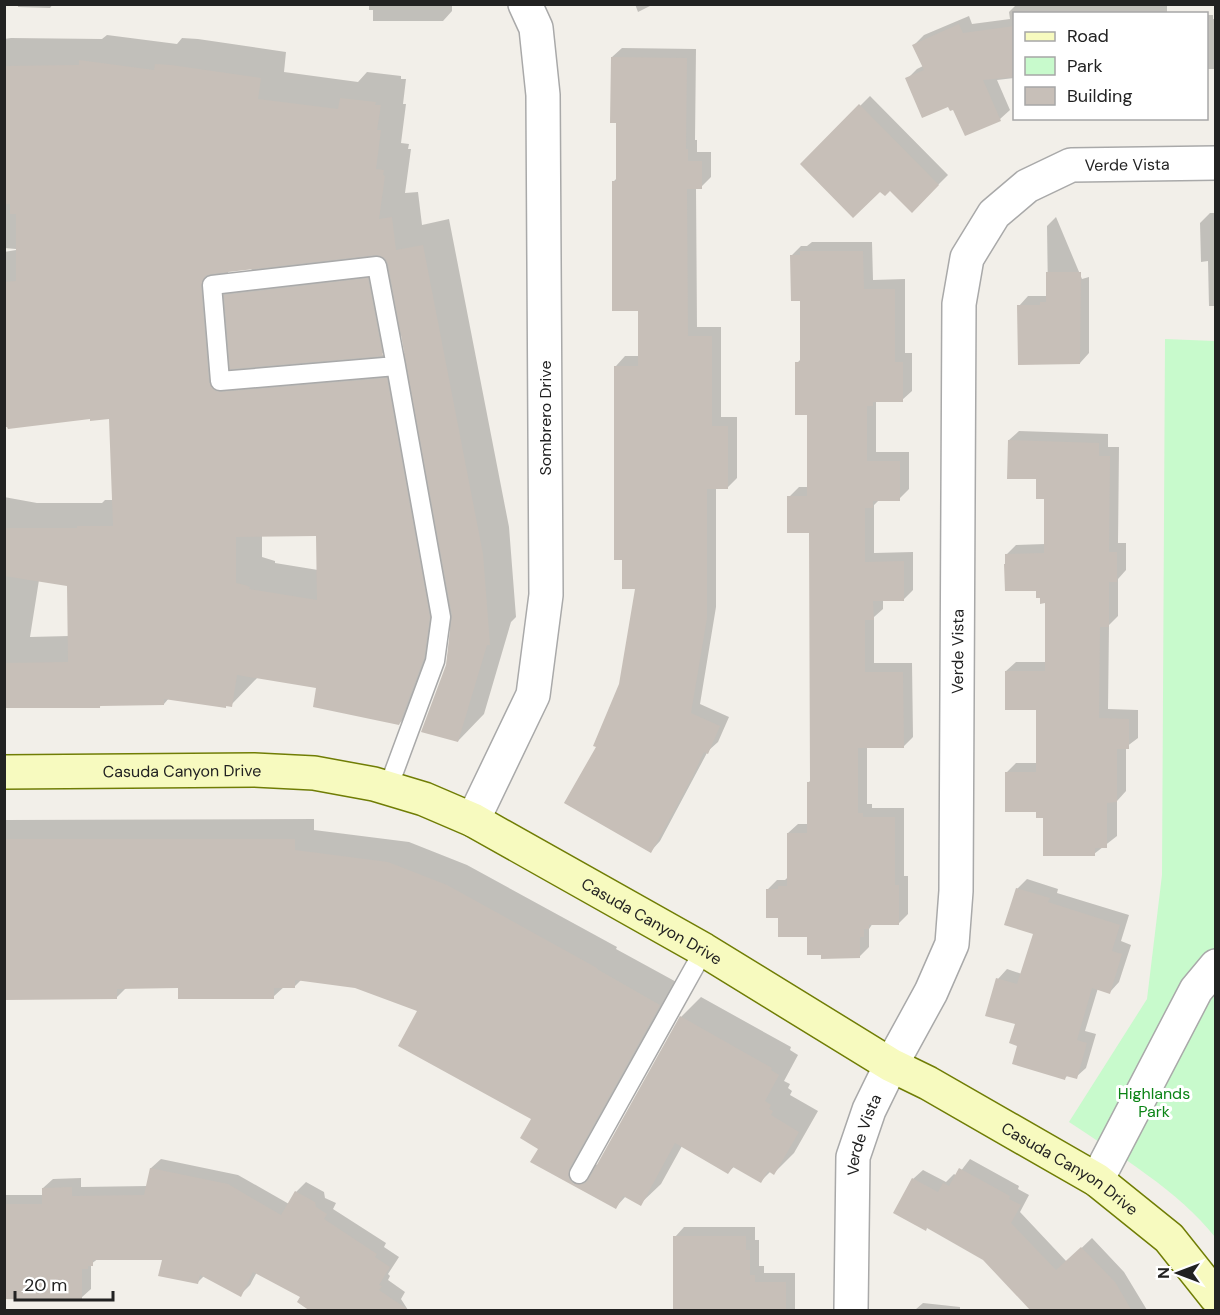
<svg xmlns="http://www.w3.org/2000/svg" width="1220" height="1315" font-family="'DM Sans',sans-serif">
<rect width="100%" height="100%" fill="#f2efe9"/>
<path fill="#c8facc" d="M 1165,339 L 1215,341 L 1215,1237 C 1180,1192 1117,1154 1069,1122 L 1147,999 L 1162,875 Z"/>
<g fill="#0003" fill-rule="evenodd">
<path d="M 18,4 L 53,4 L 50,8 L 18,7 Z"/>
<path d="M 369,4 L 452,4 L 452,11 L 443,21 L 373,21 L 373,10 L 369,10 Z"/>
<path d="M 635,4 L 654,4 L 638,12 Z"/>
<path d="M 1017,4 L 1167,4 L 1167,14 L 1014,14 L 1014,78 L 997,80 L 1010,110 L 1000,119 L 954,108 L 907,79 L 917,69 L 923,66 L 914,45 L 924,35 L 969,16 L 972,24 L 1010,19 L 1009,12 Z"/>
<path d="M 1206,15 L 1213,15 L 1213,19 L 1216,19 L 1216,69 L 1206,69 Z"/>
<path d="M 107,35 L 177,44 L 182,38 L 198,39 L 286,52 L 284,72 L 358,82 L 367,72 L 401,76 L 401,79 L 406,79 L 403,104 L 406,104 L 401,143 L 409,144 L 408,149 L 411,149 L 405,193 L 418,192 L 422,225 L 449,219 L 509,527 L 516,617 L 511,622 L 484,714 L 458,741 L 447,665 L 450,629 L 425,697 L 399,724 L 318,686 L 258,677 L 231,705 L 228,705 L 225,707 L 169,698 L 164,704 L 102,705 L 99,707 L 4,707 L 4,497 L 37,503 L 102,503 L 105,500 L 113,500 L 111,418 L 91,417 L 4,426 L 4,252 L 16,250 L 16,249 L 4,248 L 4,39 L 11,38 L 102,39 ZM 254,267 L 229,292 L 228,270 ZM 402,334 L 406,353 L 381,355 ZM 318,534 L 318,570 L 275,563 L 275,561 L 262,557 L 262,535 ZM 39,580 L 68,584 L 69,636 L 30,637 Z"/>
<path d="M 622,48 L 696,49 L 695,140 L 697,140 L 697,152 L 711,152 L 711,177 L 701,187 L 696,187 L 697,327 L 721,327 L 721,417 L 737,417 L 737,478 L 728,487 L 716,487 L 716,607 L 700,704 L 729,717 L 718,742 L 708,751 L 660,841 L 651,851 L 598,747 L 621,685 L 637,587 L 616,366 L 625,356 L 640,356 L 640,309 L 613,182 L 618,177 L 618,122 L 612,57 Z"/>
<path d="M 870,96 L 948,175 L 912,211 L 890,189 L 880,190 L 802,164 Z"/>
<path d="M 1210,213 L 1216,213 L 1216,306 L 1209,306 L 1208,261 L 1201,262 L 1200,223 Z"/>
<path d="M 1056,217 L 1082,279 L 1089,277 L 1089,353 L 1080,363 L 1019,306 L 1028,296 L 1048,296 L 1047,226 Z"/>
<path d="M 812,242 L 872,242 L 873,280 L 905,279 L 905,353 L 912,353 L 912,391 L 902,400 L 876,400 L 876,452 L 909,452 L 909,489 L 899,499 L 880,499 L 874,505 L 874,553 L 913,552 L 913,590 L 903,600 L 883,600 L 883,609 L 874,617 L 874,663 L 912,663 L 913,737 L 903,747 L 867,747 L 867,804 L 872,804 L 872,808 L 904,808 L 904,876 L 908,876 L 908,914 L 899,923 L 873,923 L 869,929 L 869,947 L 859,957 L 822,953 L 808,935 L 780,917 L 767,890 L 777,880 L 785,880 L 788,877 L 788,833 L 798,824 L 808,824 L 809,782 L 811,780 L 810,531 L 789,497 L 799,487 L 808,487 L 808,413 L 797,363 L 802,358 L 802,300 L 791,256 L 801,246 L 807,246 Z"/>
<path d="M 1019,431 L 1108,434 L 1108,447 L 1119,447 L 1118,543 L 1126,543 L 1126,570 L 1118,579 L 1118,616 L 1109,625 L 1108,709 L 1138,710 L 1138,738 L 1126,747 L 1126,791 L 1117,801 L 1117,836 L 1094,854 L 1044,816 L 1006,773 L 1016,763 L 1037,763 L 1037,708 L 1006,671 L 1016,662 L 1046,662 L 1046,602 L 1007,554 L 1016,545 L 1045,544 L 1045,498 L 1037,477 L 1009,440 Z"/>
<path d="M 314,819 L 314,830 L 409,842 L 467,865 L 617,947 L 616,949 L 680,984 L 593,1164 L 599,1165 L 681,1017 L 701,997 L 791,1047 L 790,1050 L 798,1055 L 784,1081 L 790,1084 L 788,1088 L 792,1091 L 790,1095 L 818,1111 L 794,1153 L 774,1173 L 771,1171 L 761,1181 L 735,1166 L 728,1172 L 682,1146 L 661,1184 L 640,1204 L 626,1196 L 616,1207 L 532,1161 L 540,1148 L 533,1118 L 419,1011 L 355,986 L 302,979 L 295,986 L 285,986 L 273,997 L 180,986 L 127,987 L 116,998 L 4,999 L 4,820 Z"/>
<path d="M 1027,879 L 1058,889 L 1057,893 L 1129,915 L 1121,941 L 1131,945 L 1119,982 L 1110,992 L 1098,988 L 1085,1031 L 1096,1034 L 1086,1068 L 1076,1077 L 1068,1075 L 1065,1078 L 1019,1045 L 1017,1023 L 998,979 L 1007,969 L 1022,974 L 1035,933 L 1017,889 Z"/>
<path d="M 161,1159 L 238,1175 L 289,1204 L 296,1192 L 306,1182 L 324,1192 L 325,1198 L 336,1203 L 333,1209 L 386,1243 L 384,1247 L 399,1257 L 388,1274 L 390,1276 L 388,1280 L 405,1292 L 401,1299 L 408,1310 L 302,1297 L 257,1272 L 250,1285 L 240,1295 L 204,1276 L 197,1283 L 164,1258 L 99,1258 L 91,1264 L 91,1289 L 81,1298 L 4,1298 L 4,1195 L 43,1195 L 43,1188 L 53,1179 L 81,1178 L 81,1187 L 147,1186 L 151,1168 Z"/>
<path d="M 970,1159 L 1019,1186 L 1018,1189 L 1029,1195 L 1020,1212 L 1067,1262 L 1092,1238 L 1124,1272 L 1147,1310 L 1033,1310 L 913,1179 L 923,1170 L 946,1182 L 954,1174 L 957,1176 Z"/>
<path d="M 684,1227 L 755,1227 L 755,1240 L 759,1240 L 759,1266 L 764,1266 L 764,1273 L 795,1273 L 795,1310 L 675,1310 L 675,1237 Z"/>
<path d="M 923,1303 L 960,1307 L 960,1310 L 915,1310 Z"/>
</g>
<g fill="#c7bfb8" fill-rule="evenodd">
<path d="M 959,24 L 963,33 L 1014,26 L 1014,77 L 983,80 L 1001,121 L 965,136 L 953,110 L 950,111 L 948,107 L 922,118 L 905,78 L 924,70 L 912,45 Z"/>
<path d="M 611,57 L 687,58 L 686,149 L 688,149 L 688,161 L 702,161 L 702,189 L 687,189 L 688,336 L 712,336 L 712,426 L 728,426 L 728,489 L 707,489 L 707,618 L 691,713 L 720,726 L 708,754 L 704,752 L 693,776 L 651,853 L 564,803 L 596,747 L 593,746 L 619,684 L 635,589 L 622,589 L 622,560 L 614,560 L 614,366 L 638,366 L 638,311 L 612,311 L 612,181 L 616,181 L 616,123 L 610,123 Z"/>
<path d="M 79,60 L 154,70 L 155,64 L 171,65 L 261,78 L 258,99 L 338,109 L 340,98 L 376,102 L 375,105 L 381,105 L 377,130 L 381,130 L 376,169 L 384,170 L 383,175 L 385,176 L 379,219 L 392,217 L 396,250 L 423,245 L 483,554 L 490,645 L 487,645 L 458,742 L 421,732 L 446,665 L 452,615 L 388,264 L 385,258 L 376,255 L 211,274 L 205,276 L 201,286 L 209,382 L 215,391 L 221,392 L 387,378 L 430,617 L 424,658 L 399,725 L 313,707 L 316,688 L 237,675 L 232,707 L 226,706 L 226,708 L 164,699 L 164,705 L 100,706 L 100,708 L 4,708 L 4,663 L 68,662 L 67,586 L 4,576 L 4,528 L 77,528 L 77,526 L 113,526 L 109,419 L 90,421 L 90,419 L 8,429 L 7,427 L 4,427 L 4,282 L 16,281 L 16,214 L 10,214 L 10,204 L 4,204 L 4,66 L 79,65 ZM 316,536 L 317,600 L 249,589 L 250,587 L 245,585 L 236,583 L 236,537 Z"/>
<path d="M 859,104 L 939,185 L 912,213 L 890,191 L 885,196 L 880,192 L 853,218 L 800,164 Z"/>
<path d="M 800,251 L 863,251 L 864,289 L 895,289 L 895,362 L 903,362 L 903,402 L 873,402 L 873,406 L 867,406 L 867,461 L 900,461 L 900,501 L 873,501 L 873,508 L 865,508 L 865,562 L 904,561 L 904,601 L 873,601 L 874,620 L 865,620 L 865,672 L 903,672 L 904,748 L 858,748 L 858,813 L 863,813 L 863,817 L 895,817 L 895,885 L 899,885 L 899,925 L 869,925 L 869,929 L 864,929 L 864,937 L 860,937 L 860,958 L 821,959 L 821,955 L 807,955 L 807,937 L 778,937 L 778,918 L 766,918 L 766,889 L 778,889 L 778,886 L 787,886 L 787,833 L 807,833 L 807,782 L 810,782 L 809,533 L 787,533 L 787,496 L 807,496 L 807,415 L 795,415 L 795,362 L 800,362 L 800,301 L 791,301 L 790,255 L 800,255 Z"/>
<path d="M 1046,272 L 1081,272 L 1080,364 L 1018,365 L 1017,305 L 1040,305 L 1040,302 L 1046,302 Z"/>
<path d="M 368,278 L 383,356 L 230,369 L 224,295 Z"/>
<path d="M 1008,440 L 1099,443 L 1099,456 L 1110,456 L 1109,552 L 1117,552 L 1117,582 L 1109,582 L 1109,627 L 1100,627 L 1099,718 L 1129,719 L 1129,749 L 1117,749 L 1117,802 L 1107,803 L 1107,848 L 1095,848 L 1095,856 L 1043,856 L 1043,818 L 1036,818 L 1036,812 L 1005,812 L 1005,772 L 1036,772 L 1036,710 L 1005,710 L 1005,671 L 1045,671 L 1045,603 L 1040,604 L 1040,598 L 1036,598 L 1036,591 L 1005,591 L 1004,564 L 1005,564 L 1005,554 L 1044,553 L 1044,499 L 1036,499 L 1036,479 L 1007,479 Z"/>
<path d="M 4,839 L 295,839 L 295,850 L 388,862 L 447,885 L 597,968 L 597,969 L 660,1005 L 569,1169 L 569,1179 L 574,1184 L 584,1184 L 589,1179 L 680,1016 L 772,1068 L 771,1070 L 779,1075 L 765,1101 L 771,1105 L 769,1109 L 773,1111 L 771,1115 L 799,1132 L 774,1175 L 768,1171 L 761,1183 L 733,1167 L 728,1174 L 675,1143 L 641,1206 L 623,1196 L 616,1209 L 530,1162 L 538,1149 L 520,1138 L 531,1119 L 398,1046 L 417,1011 L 355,988 L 295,980 L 295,988 L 274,988 L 274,999 L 178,999 L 178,988 L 117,989 L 117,999 L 4,1000 Z"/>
<path d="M 1016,888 L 1050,898 L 1048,902 L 1120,925 L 1112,951 L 1122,954 L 1110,994 L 1092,988 L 1077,1040 L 1087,1043 L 1077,1079 L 1066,1076 L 1065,1080 L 1012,1064 L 1017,1046 L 1009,1043 L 1015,1024 L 985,1016 L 996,978 L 1017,984 L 1033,934 L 1004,925 Z"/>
<path d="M 150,1168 L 228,1184 L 281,1215 L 295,1191 L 315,1202 L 316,1207 L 327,1214 L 324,1219 L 377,1254 L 375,1257 L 390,1267 L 379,1285 L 382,1286 L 379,1290 L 410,1311 L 310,1311 L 297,1302 L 300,1297 L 253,1272 L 241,1297 L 200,1275 L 198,1284 L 158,1276 L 162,1260 L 93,1260 L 93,1266 L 88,1266 L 88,1269 L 82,1269 L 82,1300 L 4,1299 L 4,1204 L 42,1204 L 42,1188 L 72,1187 L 72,1196 L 144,1195 Z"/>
<path d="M 959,1168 L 1010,1196 L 1009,1199 L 1021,1205 L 1011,1223 L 1056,1270 L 1081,1247 L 1115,1282 L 1132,1311 L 1031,1311 L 983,1260 L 927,1228 L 926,1231 L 893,1213 L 912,1178 L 938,1192 L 943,1183 L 949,1186 Z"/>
<path d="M 673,1236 L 746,1236 L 746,1250 L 750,1250 L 750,1275 L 755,1275 L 755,1282 L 786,1282 L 786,1311 L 673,1311 Z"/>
</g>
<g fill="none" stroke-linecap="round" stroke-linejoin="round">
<g stroke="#a9a9a9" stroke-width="21">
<g id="lane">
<path d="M 388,788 L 435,661 L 441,617 L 396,366 L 220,381 L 212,285 L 377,266 L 396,366"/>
<path d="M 579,1174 L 704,950"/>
</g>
</g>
<g stroke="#a9a9a9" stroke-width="36">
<g id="street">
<path d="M 473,820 L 533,695 L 546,595 L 543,95 L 536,28 L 525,4"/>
<path d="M 1097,1180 L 1196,990 L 1216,966"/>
<path id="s1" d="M 851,1310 L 853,1157 L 869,1110 L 891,1065 L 931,992 L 952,944 L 956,891 L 959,304 L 967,258 L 994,214 L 1027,186 L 1071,165 L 1216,163"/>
</g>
</g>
<g stroke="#707d05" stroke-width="36">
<g id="secondary">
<path id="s2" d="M 4,772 L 254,770 L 314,773 L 374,784 L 424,799 L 473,820 L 704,950 L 891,1065 L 928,1083 L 1097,1180 L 1169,1238 L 1216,1297"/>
</g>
</g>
<use href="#lane" stroke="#fff" stroke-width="18"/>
<use href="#street" stroke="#fff" stroke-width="33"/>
<use href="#secondary" stroke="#f7fabf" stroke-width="33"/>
</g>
<g text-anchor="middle" stroke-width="6" stroke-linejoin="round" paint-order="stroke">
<g font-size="16" fill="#222" stroke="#fff">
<text dy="6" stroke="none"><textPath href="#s1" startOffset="1275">Verde Vista</textPath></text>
<text transform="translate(545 418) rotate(-90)" y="6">Sombrero Drive</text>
<text dy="6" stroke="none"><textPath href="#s1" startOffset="681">Verde Vista</textPath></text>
<text dy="6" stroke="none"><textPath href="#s2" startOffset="178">Casuda Canyon Drive</textPath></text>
<text dy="6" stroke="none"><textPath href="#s2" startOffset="682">Casuda Canyon Drive</textPath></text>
<text dy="6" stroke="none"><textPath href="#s1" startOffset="177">Verde Vista</textPath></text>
<text dy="6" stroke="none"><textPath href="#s2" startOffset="1168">Casuda Canyon Drive</textPath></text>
</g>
<g font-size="16" fill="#0c8416" stroke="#fff">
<text x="1154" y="1099">Highlands<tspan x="1154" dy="18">Park</tspan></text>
</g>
</g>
<rect width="1220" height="1315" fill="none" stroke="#222222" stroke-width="12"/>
<rect x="1013" y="12" width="195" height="108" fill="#ffffff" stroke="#a7a7a7" stroke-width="1.5"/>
<rect x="1025" y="32" width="30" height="9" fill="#f7fabf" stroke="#a7a7a7" stroke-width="1.5"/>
<text x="1067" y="42" font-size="18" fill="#222222">Road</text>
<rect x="1025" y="57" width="30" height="18" fill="#c8facc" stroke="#a7a7a7" stroke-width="1.5"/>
<text x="1067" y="72" font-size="18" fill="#222222">Park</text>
<rect x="1025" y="87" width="30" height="18" fill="#c7bfb8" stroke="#a7a7a7" stroke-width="1.5"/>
<text x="1067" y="102" font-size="18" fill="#222222">Building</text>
<g transform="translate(1178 1273) rotate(270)" stroke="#ffffff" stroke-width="4.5" paint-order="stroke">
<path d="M0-4.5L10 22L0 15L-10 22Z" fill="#222222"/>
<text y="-9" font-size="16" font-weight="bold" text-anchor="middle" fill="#222222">N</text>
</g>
<path d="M15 1291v9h98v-9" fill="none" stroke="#222222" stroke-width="3"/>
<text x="24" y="1291" font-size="18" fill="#222222" stroke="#ffffff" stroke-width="4.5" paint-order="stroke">20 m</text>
</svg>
